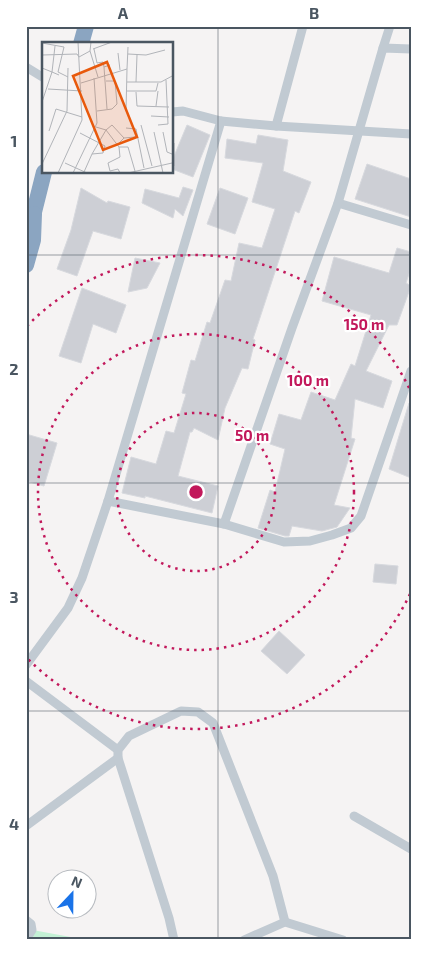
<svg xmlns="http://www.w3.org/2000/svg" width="437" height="966" font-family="'Exo 2',sans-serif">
<rect width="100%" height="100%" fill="#f5f3f3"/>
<path fill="#c3f1d5" d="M 27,929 L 87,940 L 26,940 Z"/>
<g fill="#cdcfd5" stroke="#d7d9de">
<path d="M 187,125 L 210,135 L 193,177 L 172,169 L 172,161 Z"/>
<path d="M 258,135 L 288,140 L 283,171 L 311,182 L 299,213 L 295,211 L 253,339 L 255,340 L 248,369 L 242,368 L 225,408 L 218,440 L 194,428 L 192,432 L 190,432 L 178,476 L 218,486 L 212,513 L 145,496 L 145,498 L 122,493 L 131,457 L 156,464 L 166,431 L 174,433 L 186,394 L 182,393 L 191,360 L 195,361 L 207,322 L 210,323 L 225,280 L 231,281 L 239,243 L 262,248 L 275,209 L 252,202 L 263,163 L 225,158 L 227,139 L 256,144 Z"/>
<path d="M 367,164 L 411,179 L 411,217 L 355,199 Z"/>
<path d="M 183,187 L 193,190 L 183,216 L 175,209 L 173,218 L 142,203 L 145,189 L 179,198 Z"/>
<path d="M 81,188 L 107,203 L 108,201 L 130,207 L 121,239 L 93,231 L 77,276 L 57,269 L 71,230 Z"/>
<path d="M 220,188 L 248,198 L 235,234 L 207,224 Z"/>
<path d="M 397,248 L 411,252 L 411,268 L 406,283 L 411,286 L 397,325 L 389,325 L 366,371 L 392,381 L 383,408 L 355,399 L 351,438 L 355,439 L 334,505 L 350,508 L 337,527 L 322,531 L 292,526 L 289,536 L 285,536 L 258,528 L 270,490 L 275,492 L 285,449 L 270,444 L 279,414 L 301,420 L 311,392 L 335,400 L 351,364 L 355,366 L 371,315 L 322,301 L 334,257 L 389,273 Z"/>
<path d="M 135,258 L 160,263 L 147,288 L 128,292 Z"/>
<path d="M 82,288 L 126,305 L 116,333 L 93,324 L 81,363 L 59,356 Z"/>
<path d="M 409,403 L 411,403 L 411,478 L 389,469 Z"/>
<path d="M 26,434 L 57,443 L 44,486 L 26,481 Z"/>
<path d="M 375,564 L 398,566 L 396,584 L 373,582 Z"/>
<path d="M 279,631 L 305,655 L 287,674 L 261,651 Z"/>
</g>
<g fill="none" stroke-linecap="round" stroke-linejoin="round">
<g stroke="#c1cad2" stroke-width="9">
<path d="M 383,48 L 390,26"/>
<path d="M 26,67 L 44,78"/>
<path d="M 172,112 L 183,111 L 221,121 L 276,126 L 411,134"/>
<path d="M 276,126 L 303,26"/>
<path d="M 338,203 L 411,225"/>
<path d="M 108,501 L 224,524 L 284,542 L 310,541 L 332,535 L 351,528 L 361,516 L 411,371"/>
<path d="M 224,524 L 292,328 L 338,203 L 383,48 L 411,49"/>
<path d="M 26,665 L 68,608 L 82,578 L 108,501 L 221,121"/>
<path d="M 26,681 L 118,750"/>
<path d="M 354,816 L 411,849"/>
<path d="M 26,826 L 118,758"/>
<path d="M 26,920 L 31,924 L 32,930 L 26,939"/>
<path d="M 174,940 L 169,918 L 118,758 L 118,750 L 129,736 L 181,711 L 198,712 L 213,723 L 273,876 L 285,922"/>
<path d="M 244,940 L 285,922 L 343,940"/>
</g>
<g stroke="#8ba5c1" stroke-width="16">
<path d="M 81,44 L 86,26"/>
<path d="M 26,225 L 34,212 L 44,172"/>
<path d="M 26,265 L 33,240 L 34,214"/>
</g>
</g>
<path fill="none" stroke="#4a5661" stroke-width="1" stroke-opacity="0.55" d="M 218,26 L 218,940M 26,255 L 411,255M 26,483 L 411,483M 26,711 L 411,711"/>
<g fill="none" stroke="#c2185b" stroke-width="2.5" stroke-dasharray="2.5 5">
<circle cx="196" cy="492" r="79"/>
<circle cx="196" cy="492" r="158"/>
<path d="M410 594A237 237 0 0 1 27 658M27 326A237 237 0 0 1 410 390"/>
</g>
<g transform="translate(42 42)">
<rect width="131" height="131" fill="#f5f3f3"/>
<path fill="none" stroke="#b1b4b9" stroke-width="1" d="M 0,1 L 22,5 L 16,30 L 26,35M 13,4 L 10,30 L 17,33M 51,7 L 70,0M 52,7 L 55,21 L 61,20 L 62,25M 48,9 L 56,35M 76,11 L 78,28M 86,12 L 104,13 L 123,8M 0,13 L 35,12 L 37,15 L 48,9 L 49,0M 0,26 L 10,30 L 0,60M 85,27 L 86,5M 85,40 L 119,40 L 132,33M 94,40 L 95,13M 39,41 L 85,27 L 84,69M 6,47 L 40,49M 85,49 L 114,49 L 116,41M 94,50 L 95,64 L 127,65M 114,64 L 116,49M 65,67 L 62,25 L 68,23M 55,69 L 70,67 L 75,62 L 73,39 L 64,39M 109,74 L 127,75M 99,83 L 110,124M 116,83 L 126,82 L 124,38M 54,85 L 64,88 L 77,105 L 78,115 L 66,121 L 68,129 L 76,127 L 78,131M 84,86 L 94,87 L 102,126M 64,88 L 70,83 L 82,96M 7,89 L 14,67 L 40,75M 112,90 L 121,131M 121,90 L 125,110 L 130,112M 38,91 L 63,104 L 61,111 L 50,112 L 42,130M 132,101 L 132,124M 75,103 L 82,96 L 93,95M 77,105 L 86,105 L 93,129M 50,112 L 64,88M 23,121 L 45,131M 0,122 L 25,69 L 26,26M 16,131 L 40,78 L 36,0M 31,131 L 55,81 L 52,36M 86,131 L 130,121"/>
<path fill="#e8590c" fill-opacity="0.15" stroke="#e8590c" stroke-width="2.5" d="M 65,20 L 95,95 L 61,108 L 31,34 Z"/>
<rect width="131" height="131" fill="none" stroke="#4a5661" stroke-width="2.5"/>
</g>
<circle cx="196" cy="492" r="8" fill="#c2185b" stroke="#fff" stroke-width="2.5"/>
<g font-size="15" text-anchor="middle" font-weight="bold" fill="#c2185b" stroke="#fff" stroke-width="4.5" stroke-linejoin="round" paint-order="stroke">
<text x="364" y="330">150 m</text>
<text x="308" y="386">100 m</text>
<text x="252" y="441">50 m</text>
</g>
<rect width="437" height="966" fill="none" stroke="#ffffff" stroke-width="55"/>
<g transform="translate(72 894) rotate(22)"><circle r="24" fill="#ffffff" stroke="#b7bbc0"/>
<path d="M0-4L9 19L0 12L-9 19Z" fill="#1a73e8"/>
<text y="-8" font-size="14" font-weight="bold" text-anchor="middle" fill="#4a5661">N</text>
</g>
<rect x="28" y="28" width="382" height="910" fill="none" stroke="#4a5661" stroke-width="2"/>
<g font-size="16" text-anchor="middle" font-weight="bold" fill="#4a5661">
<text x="123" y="19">A</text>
<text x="314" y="19">B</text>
<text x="14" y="147">1</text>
<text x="14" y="375">2</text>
<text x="14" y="603">3</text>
<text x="14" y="830">4</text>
</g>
</svg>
